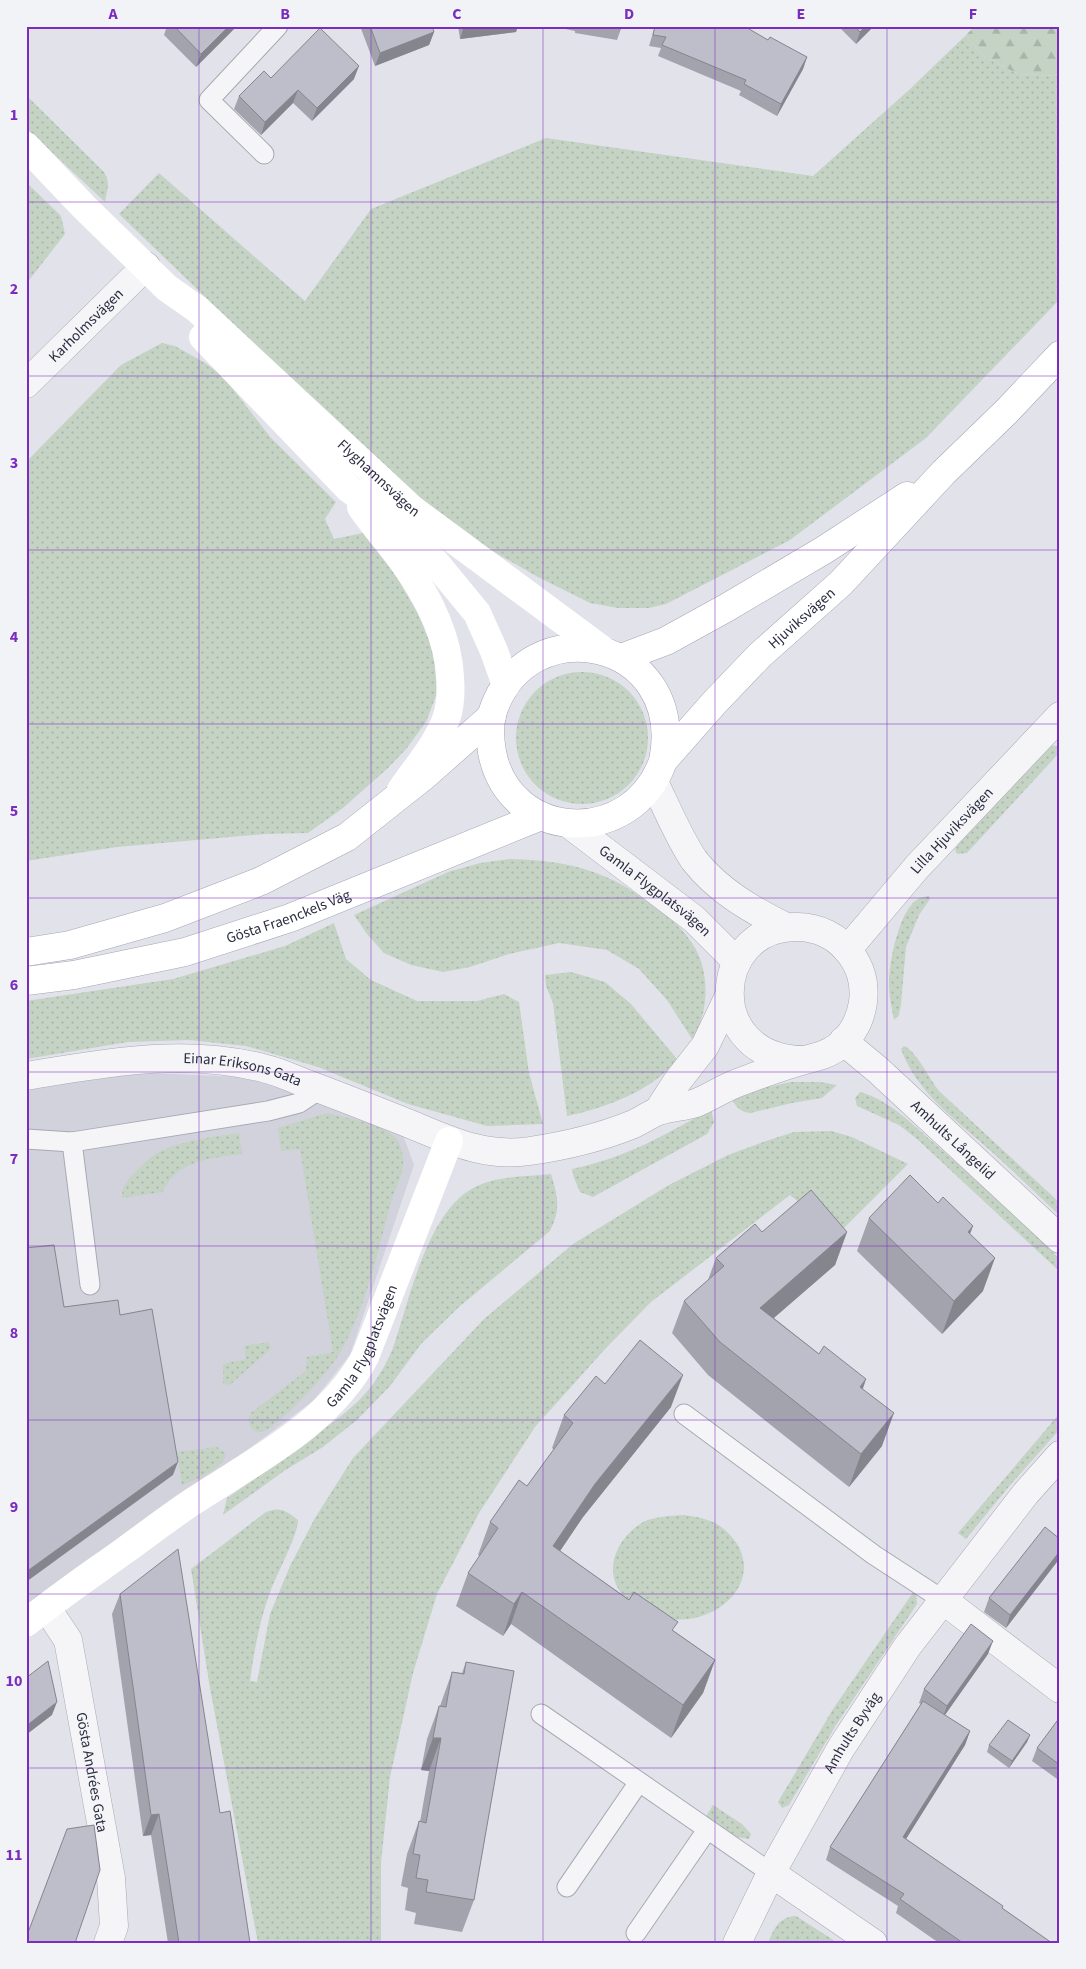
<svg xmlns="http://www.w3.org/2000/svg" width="1086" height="1969" font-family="'Source Sans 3',sans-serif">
<defs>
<pattern id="grass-dots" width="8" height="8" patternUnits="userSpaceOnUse" patternTransform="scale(1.25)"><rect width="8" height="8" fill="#c4d3c4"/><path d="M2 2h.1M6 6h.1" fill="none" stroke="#a9b5aa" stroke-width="1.8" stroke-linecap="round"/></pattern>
<pattern id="forest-firs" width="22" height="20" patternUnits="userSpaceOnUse" patternTransform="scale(1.25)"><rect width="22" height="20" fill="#c4d3c4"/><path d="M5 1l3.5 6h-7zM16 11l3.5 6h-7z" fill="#a9b5aa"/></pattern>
</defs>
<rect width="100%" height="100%" fill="#e2e3ea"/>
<path fill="#d1d2dc" d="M 127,1072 L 242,1077 L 346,1109 L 402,1132 L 414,1165 L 350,1355 L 313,1401 L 26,1615 L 26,1087 Z"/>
<g fill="url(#grass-dots)">
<path d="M 965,36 L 985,57 L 1018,74 L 1060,76 L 1060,299 L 926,438 L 790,540 L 666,604 L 649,608 L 618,608 L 590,603 L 538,577 L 472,539 L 385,470 L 119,214 L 159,173 L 305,301 L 371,209 L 546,138 L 813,176 L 910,89 Z"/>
<path d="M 26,95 L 104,172 C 111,183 107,190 105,202 L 26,128 Z"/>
<path d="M 26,182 L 61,216 L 65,234 L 26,284 Z"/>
<path d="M 162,343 L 175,346 L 205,363 L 222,375 L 271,438 L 336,502 L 325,519 L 334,539 L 363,533 L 395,574 L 418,614 L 430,642 L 437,670 L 437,693 L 426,722 L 407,748 L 388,768 L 343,808 L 308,833 L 265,834 L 117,847 L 26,861 L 26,462 L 121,365 Z"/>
<circle cx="582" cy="738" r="66"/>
<path d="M 1051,745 L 1060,747 L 1060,752 L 967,853 L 957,854 L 955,850 L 960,840 Z"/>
<path d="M 510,859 C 547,860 580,864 615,881 C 627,887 639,896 650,903 L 653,903 C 668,916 685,930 695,948 C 710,974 709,1014 692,1039 L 667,1000 L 639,969 L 607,950 L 559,943 L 509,954 L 470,967 L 443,972 L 411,965 L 384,953 L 367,934 L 354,915 L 448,872 L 480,863 Z"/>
<path d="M 929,896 L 930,899 L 919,915 L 906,947 L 901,1004 L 899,1015 L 894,1020 C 892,1009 889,997 889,985 C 888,966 899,909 918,899 C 920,897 926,897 929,896 Z"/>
<path d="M 334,923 L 346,959 L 371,980 L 417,1001 L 477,1001 L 504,994 L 519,1002 L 529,1073 L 543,1124 L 487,1126 L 408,1104 L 318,1067 L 246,1046 L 189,1040 L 128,1042 L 26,1059 L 26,1001 L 173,979 L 285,946 Z"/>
<path d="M 571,972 L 605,982 L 631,1004 L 677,1059 C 672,1064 667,1072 661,1076 C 634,1097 600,1109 567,1116 L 553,1003 L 546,986 L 545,975 Z"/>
<path d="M 904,1046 C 915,1049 931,1081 939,1091 L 1060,1203 L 1060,1216 C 1038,1195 1015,1173 992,1152 C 959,1122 917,1094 901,1049 Z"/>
<path d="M 791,1082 L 820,1082 L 837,1085 L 822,1098 L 792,1103 L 750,1113 C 741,1112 737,1108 732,1100 L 762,1088 Z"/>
<path d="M 860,1092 C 890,1100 913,1125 935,1144 C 978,1181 1019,1220 1060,1259 L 1060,1272 L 917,1139 L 899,1125 L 857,1106 L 855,1098 Z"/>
<path d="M 711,1109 L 714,1122 L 707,1134 L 593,1197 L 580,1192 L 574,1178 L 572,1169 C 625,1158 665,1135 711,1109 Z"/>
<path d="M 327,1113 C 346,1118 391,1125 399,1143 C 402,1150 404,1159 403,1166 C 402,1178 394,1190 391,1202 C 377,1254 366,1309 338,1356 C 330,1370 275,1432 260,1432 C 253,1433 250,1426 248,1420 L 251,1413 L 306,1371 L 307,1357 L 333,1352 L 300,1149 L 281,1151 L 278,1128 Z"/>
<path d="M 831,1131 L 852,1137 L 908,1164 L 838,1234 L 790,1195 L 651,1302 L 606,1348 L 535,1427 L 479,1513 L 437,1594 L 413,1673 L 390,1777 L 381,1863 L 381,1943 L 258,1943 L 210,1688 L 191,1569 L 266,1512 C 280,1506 287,1511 298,1520 C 298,1536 275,1577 269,1595 C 259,1623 254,1652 250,1681 L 257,1682 L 270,1614 L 290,1566 L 315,1518 L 353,1458 L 484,1319 L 573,1244 L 669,1185 L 728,1155 L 766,1141 L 794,1132 Z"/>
<path d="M 239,1133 L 242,1154 C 211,1158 177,1160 163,1192 L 122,1198 C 121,1186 130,1177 138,1169 C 145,1163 152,1155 159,1152 C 184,1140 213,1137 239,1133 Z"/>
<path d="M 551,1174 C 558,1197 561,1209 550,1231 L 459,1307 L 421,1344 L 390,1386 L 357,1420 L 323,1447 L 284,1471 L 223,1515 L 227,1498 C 254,1479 282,1460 309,1440 C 348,1411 373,1396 393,1348 C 409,1301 427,1213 473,1188 C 497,1175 526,1177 551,1174 Z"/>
<path d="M 269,1342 L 271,1349 L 267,1352 L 231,1384 L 227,1385 L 223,1383 L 223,1364 L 246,1359 L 244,1346 Z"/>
<path d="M 1060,1413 L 1060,1429 L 1011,1484 L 966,1539 L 958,1533 Z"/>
<path d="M 217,1447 L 226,1454 C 225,1467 194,1481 182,1485 L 177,1452 Z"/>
<path d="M 684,1515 C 699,1517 715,1520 726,1531 C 763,1565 738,1608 695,1618 C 684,1620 669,1621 658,1617 C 648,1613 638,1605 629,1600 C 622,1596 618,1589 615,1582 C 608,1559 621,1537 640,1524 C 652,1516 671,1516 684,1515 Z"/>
<path d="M 914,1591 L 916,1592 L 917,1604 L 836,1725 L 789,1805 L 782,1808 L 778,1802 L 833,1709 Z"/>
<path d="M 713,1805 L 742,1824 L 751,1834 L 749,1839 L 736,1837 L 705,1818 Z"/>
<path d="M 796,1916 L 838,1943 L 768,1943 C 774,1928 779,1917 796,1916 Z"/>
</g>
<path fill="url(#forest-firs)" d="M 975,26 L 1060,26 L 1060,76 L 1018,74 L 985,57 L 965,36 Z"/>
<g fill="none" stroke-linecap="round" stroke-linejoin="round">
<g stroke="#a7a9b4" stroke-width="21">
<g id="lane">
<path d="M 264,154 L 209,100 L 278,26"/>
<path d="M 26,1139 L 72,1142 L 268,1111 L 299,1103 L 320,1089"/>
<path d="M 72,1142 L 90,1285"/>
<path d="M 684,1414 L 874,1555 L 943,1600"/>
<path d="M 541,1714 L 771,1873"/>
<path d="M 567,1887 L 639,1782"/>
<path d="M 636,1933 L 707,1830"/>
</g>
</g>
<g stroke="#a7a9b4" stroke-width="29">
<g id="street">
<path id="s1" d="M 26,384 L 146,266"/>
<path d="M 654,782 C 666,806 679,838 694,860 C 718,891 752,910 786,927"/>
<path id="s2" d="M 569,824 L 694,919 L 737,962"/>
<path id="s3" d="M 847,950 L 917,867 L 1060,716"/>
<path id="s4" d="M 843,1041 L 878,1070 L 1060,1239"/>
<path id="s5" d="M 26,1076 C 105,1063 187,1047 266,1069 C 280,1072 293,1079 307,1084 C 339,1096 372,1109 405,1122 C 447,1139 483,1158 530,1151 C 564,1146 599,1138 631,1125 C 641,1121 650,1114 659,1111 C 671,1107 684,1107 696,1103 C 711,1097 725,1087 740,1082 C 761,1074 783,1066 805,1060 C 817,1057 829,1054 839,1046 C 865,1024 872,985 852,956 C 839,937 818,926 794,927 C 710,929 703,1060 805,1060"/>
<path d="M 658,1111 L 676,1083 L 705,1046 L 729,996"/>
<path d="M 943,1600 L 1060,1689"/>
<path id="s6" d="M 46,1607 L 68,1640 L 111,1878 L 114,1926 L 108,1943"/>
<path d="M 771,1873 L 873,1943"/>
<path id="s7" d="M 737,1943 L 771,1873 L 841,1748 L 907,1647 L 1026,1493 L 1060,1455"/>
</g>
</g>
<g stroke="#a2a5b5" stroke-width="29">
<g id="primary">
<path d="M 621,658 L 666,641 L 726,608 L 824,550 L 907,496"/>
<path id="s10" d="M 663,761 C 688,639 526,604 492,714 C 489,726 490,740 492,752 C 509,842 632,849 663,761 L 714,703 L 760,655 L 841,583 L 944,472 L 1007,411 L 1060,355"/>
<path d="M 26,952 L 70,945 L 165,918 L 261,881 L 347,837 L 424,776 L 492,716"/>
<path id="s11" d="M 26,981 L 74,975 L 185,952 L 290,918 L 541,816"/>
</g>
</g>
<use href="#lane" stroke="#f5f5f8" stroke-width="19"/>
<use href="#street" stroke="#f5f5f8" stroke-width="28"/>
<g stroke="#fff" stroke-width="28">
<path id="s8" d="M 26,146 L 84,207 L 167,288 L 197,309 L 412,509 L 604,651"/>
<path d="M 203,337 L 349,489 L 400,526 L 435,562 L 477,613 L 494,651 L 506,685"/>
<path d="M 361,507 C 373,525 388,541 401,559 C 426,593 448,634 450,677 C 451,691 451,706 446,719 C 437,744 416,768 401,790"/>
<path id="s9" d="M 26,1623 C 58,1597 92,1574 124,1551 C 146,1535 167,1519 189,1504 C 252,1462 328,1426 365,1357 L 449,1141"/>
</g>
<use href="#primary" stroke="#fff" stroke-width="28"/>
</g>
<g fill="#a3a3ad">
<path d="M 167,26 L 237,26 L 196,67 L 164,35 Z"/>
<path d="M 360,26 L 432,26 L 434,32 L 429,45 L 375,66 Z"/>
<path d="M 458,26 L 518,26 L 516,32 L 460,39 Z"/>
<path d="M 551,26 L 622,26 L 617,40 L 575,33 L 575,31 Z"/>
<path d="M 655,26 L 744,26 L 768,40 L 807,57 L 803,69 L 777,116 L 739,95 L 741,91 L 658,56 L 661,48 L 649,46 Z"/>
<path d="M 838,26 L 874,26 L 856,44 Z"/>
<path d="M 271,78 L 354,79 L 312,121 L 293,103 L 261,135 L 234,109 L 239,96 Z"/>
<path d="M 869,1218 L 970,1234 L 983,1291 L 942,1334 L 857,1251 Z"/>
<path d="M 762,1232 L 847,1232 L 835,1265 L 774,1318 L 819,1354 L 866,1379 L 863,1389 L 882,1446 L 849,1487 L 708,1375 L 672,1333 L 684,1301 L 708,1280 L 716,1258 Z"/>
<path d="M 605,1384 L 671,1407 L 583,1517 L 560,1551 L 715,1660 L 703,1693 L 671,1738 L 511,1624 L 503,1636 L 456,1606 L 468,1573 L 480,1556 L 478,1555 L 490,1522 L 527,1486 L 554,1450 L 552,1448 L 564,1415 Z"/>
<path d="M 1060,1539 L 1060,1558 L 1006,1628 L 984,1612 L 989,1598 Z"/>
<path d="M 120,1594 L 220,1813 L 250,1943 L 168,1943 L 151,1835 L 143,1836 L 112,1614 Z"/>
<path d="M 988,1654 L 945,1715 L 970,1731 L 965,1745 L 906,1839 L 1002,1908 L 1052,1943 L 939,1943 L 896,1913 L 898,1906 L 826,1860 L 830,1847 L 921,1704 L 919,1703 L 924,1689 Z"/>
<path d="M 466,1662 L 474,1900 L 462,1932 L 414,1924 L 416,1913 L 405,1910 L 408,1888 L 401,1886 L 407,1854 L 419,1821 L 420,1822 L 429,1771 L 421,1770 L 427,1739 L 439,1706 L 440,1706 L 452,1672 L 462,1673 Z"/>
<path d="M 1060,1717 L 1060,1781 L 1032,1761 L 1037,1748 Z"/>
<path d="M 1030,1735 L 1027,1742 L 1009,1768 L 987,1752 L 989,1745 Z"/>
</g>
<g fill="#84858d">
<path d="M 229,26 L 237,26 L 196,67 L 201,54 Z"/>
<path d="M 464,26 L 518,26 L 516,32 L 460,39 Z"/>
<path d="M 866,26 L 874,26 L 856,44 L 860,32 Z"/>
<path d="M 434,32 L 429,45 L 375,66 L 380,53 Z"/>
<path d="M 807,57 L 803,69 L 777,116 L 781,104 Z"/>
<path d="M 359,66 L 354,79 L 312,121 L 317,108 Z"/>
<path d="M 298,90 L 293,103 L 261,135 L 265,122 Z"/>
<path d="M 973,1226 L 961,1259 L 968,1232 Z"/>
<path d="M 847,1232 L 835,1265 L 748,1340 L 760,1308 Z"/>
<path d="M 995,1258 L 983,1291 L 942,1334 L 954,1301 Z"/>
<path d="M 683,1375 L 671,1407 L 583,1517 L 541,1579 L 553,1546 L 595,1484 Z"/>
<path d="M 866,1379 L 854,1412 L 860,1387 Z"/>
<path d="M 894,1413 L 882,1446 L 849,1487 L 861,1454 Z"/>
<path d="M 178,1462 L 173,1475 L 26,1582 L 26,1572 Z"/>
<path d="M 1060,1551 L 1060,1558 L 1006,1628 L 1010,1615 Z"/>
<path d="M 522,1592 L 511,1624 L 503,1636 L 514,1604 Z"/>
<path d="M 993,1641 L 988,1654 L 942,1719 L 947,1706 Z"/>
<path d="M 715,1660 L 703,1693 L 671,1738 L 683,1705 Z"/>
<path d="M 57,1702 L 52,1715 L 26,1735 L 26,1726 Z"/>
<path d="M 970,1731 L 965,1745 L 899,1850 L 903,1837 Z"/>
<path d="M 1030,1735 L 1027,1742 L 1009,1768 L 1012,1761 Z"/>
<path d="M 433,1738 L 441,1738 L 429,1771 L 421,1770 Z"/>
<path d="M 159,1814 L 151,1835 L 143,1836 L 151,1815 Z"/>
</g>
<g fill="#bdbec9" stroke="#84858d">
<path d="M 174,26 L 229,26 L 201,54 Z"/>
<path d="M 370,26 L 432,26 L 434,32 L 380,53 Z"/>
<path d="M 605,26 L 622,26 L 621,29 Z"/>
<path d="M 655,26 L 744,26 L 768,40 L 770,37 L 807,57 L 781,104 L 744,84 L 746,80 L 662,45 L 666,37 L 653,35 Z"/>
<path d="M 854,26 L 866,26 L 860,32 Z"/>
<path d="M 320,28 L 359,66 L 317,108 L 298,90 L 265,122 L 239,96 L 264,71 L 271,78 Z"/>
<path d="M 910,1175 L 938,1203 L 943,1197 L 973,1226 L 968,1232 L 995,1258 L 954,1301 L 869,1218 Z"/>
<path d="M 811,1190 L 847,1232 L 760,1308 L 819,1354 L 824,1346 L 866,1379 L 860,1387 L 894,1413 L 861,1454 L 720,1342 L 684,1301 L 724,1266 L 716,1258 L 755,1224 L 762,1232 Z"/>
<path d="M 54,1245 L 64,1307 L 118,1300 L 120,1315 L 152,1309 L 178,1462 L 26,1572 L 26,1248 Z"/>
<path d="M 640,1340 L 683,1375 L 595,1484 L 553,1546 L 629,1600 L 634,1592 L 678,1622 L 672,1630 L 715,1660 L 683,1705 L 522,1592 L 514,1604 L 468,1573 L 498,1528 L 490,1522 L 519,1480 L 527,1486 L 573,1423 L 564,1415 L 596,1376 L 605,1384 Z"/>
<path d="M 1045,1527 L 1060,1539 L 1060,1551 L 1010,1615 L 989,1598 Z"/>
<path d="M 178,1549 L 220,1813 L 230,1811 L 250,1943 L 179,1943 L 159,1814 L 151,1815 L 120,1594 Z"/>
<path d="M 971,1624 L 993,1641 L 947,1706 L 924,1689 Z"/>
<path d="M 48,1661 L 57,1702 L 26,1726 L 26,1678 Z"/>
<path d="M 466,1662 L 514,1671 L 474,1900 L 426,1892 L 428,1880 L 416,1878 L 420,1855 L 413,1854 L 419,1821 L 426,1823 L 441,1738 L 433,1738 L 439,1706 L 446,1707 L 452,1672 L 464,1674 Z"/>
<path d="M 923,1701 L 970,1731 L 903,1837 L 1003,1906 L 1002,1908 L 1052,1943 L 963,1943 L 900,1899 L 904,1894 L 830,1847 Z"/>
<path d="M 1060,1717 L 1060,1765 L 1037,1748 Z"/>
<path d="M 1008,1720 L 1030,1735 L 1012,1761 L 989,1745 Z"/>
<path d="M 94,1825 L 100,1870 L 75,1943 L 26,1943 L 26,1938 L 67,1829 Z"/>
</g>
<path fill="none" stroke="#7b2cbf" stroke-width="1" stroke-opacity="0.55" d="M 199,26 L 199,1943M 371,26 L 371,1943M 543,26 L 543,1943M 715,26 L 715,1943M 887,26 L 887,1943M 26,202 L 1060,202M 26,376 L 1060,376M 26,550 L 1060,550M 26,724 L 1060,724M 26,898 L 1060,898M 26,1072 L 1060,1072M 26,1246 L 1060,1246M 26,1420 L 1060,1420M 26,1594 L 1060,1594M 26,1768 L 1060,1768"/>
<g text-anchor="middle" stroke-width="4.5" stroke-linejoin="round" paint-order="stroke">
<g font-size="15" fill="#2b2e41" stroke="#f2f3f7">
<text dy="5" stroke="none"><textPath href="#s1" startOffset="84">Karholmsvägen</textPath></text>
<text dy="5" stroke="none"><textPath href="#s8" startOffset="485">Flyghamnsvägen</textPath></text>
<text dy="5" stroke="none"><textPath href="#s10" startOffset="752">Hjuviksvägen</textPath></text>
<text dy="5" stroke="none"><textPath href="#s3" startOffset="159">Lilla Hjuviksvägen</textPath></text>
<text dy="5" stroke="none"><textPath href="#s2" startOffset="109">Gamla Flygplatsvägen</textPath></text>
<text dy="5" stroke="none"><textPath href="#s11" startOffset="271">Gösta Fraenckels Väg</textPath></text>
<text dy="5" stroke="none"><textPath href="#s5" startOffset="219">Einar Eriksons Gata</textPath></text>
<text dy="5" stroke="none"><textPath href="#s4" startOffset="148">Amhults Långelid</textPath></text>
<text dy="5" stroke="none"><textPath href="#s9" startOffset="442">Gamla Flygplatsvägen</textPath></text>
<text dy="5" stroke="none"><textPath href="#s7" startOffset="240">Amhults Byväg</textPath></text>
<text dy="5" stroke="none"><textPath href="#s6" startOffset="174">Gösta Andrées Gata</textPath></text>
</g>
</g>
<rect width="1086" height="1969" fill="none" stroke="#f2f3f7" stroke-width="55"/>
<rect x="28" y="28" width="1030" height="1914" fill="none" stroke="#7b2cbf" stroke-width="2"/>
<g font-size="16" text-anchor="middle" font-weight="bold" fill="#7b2cbf">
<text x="113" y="19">A</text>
<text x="285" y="19">B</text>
<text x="457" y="19">C</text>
<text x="629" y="19">D</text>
<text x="801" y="19">E</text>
<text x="973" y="19">F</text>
<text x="14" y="120">1</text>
<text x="14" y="294">2</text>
<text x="14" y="468">3</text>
<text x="14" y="642">4</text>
<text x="14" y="816">5</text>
<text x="14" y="990">6</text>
<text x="14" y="1164">7</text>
<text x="14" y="1338">8</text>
<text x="14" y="1512">9</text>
<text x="14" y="1686">10</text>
<text x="14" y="1860">11</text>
</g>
</svg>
